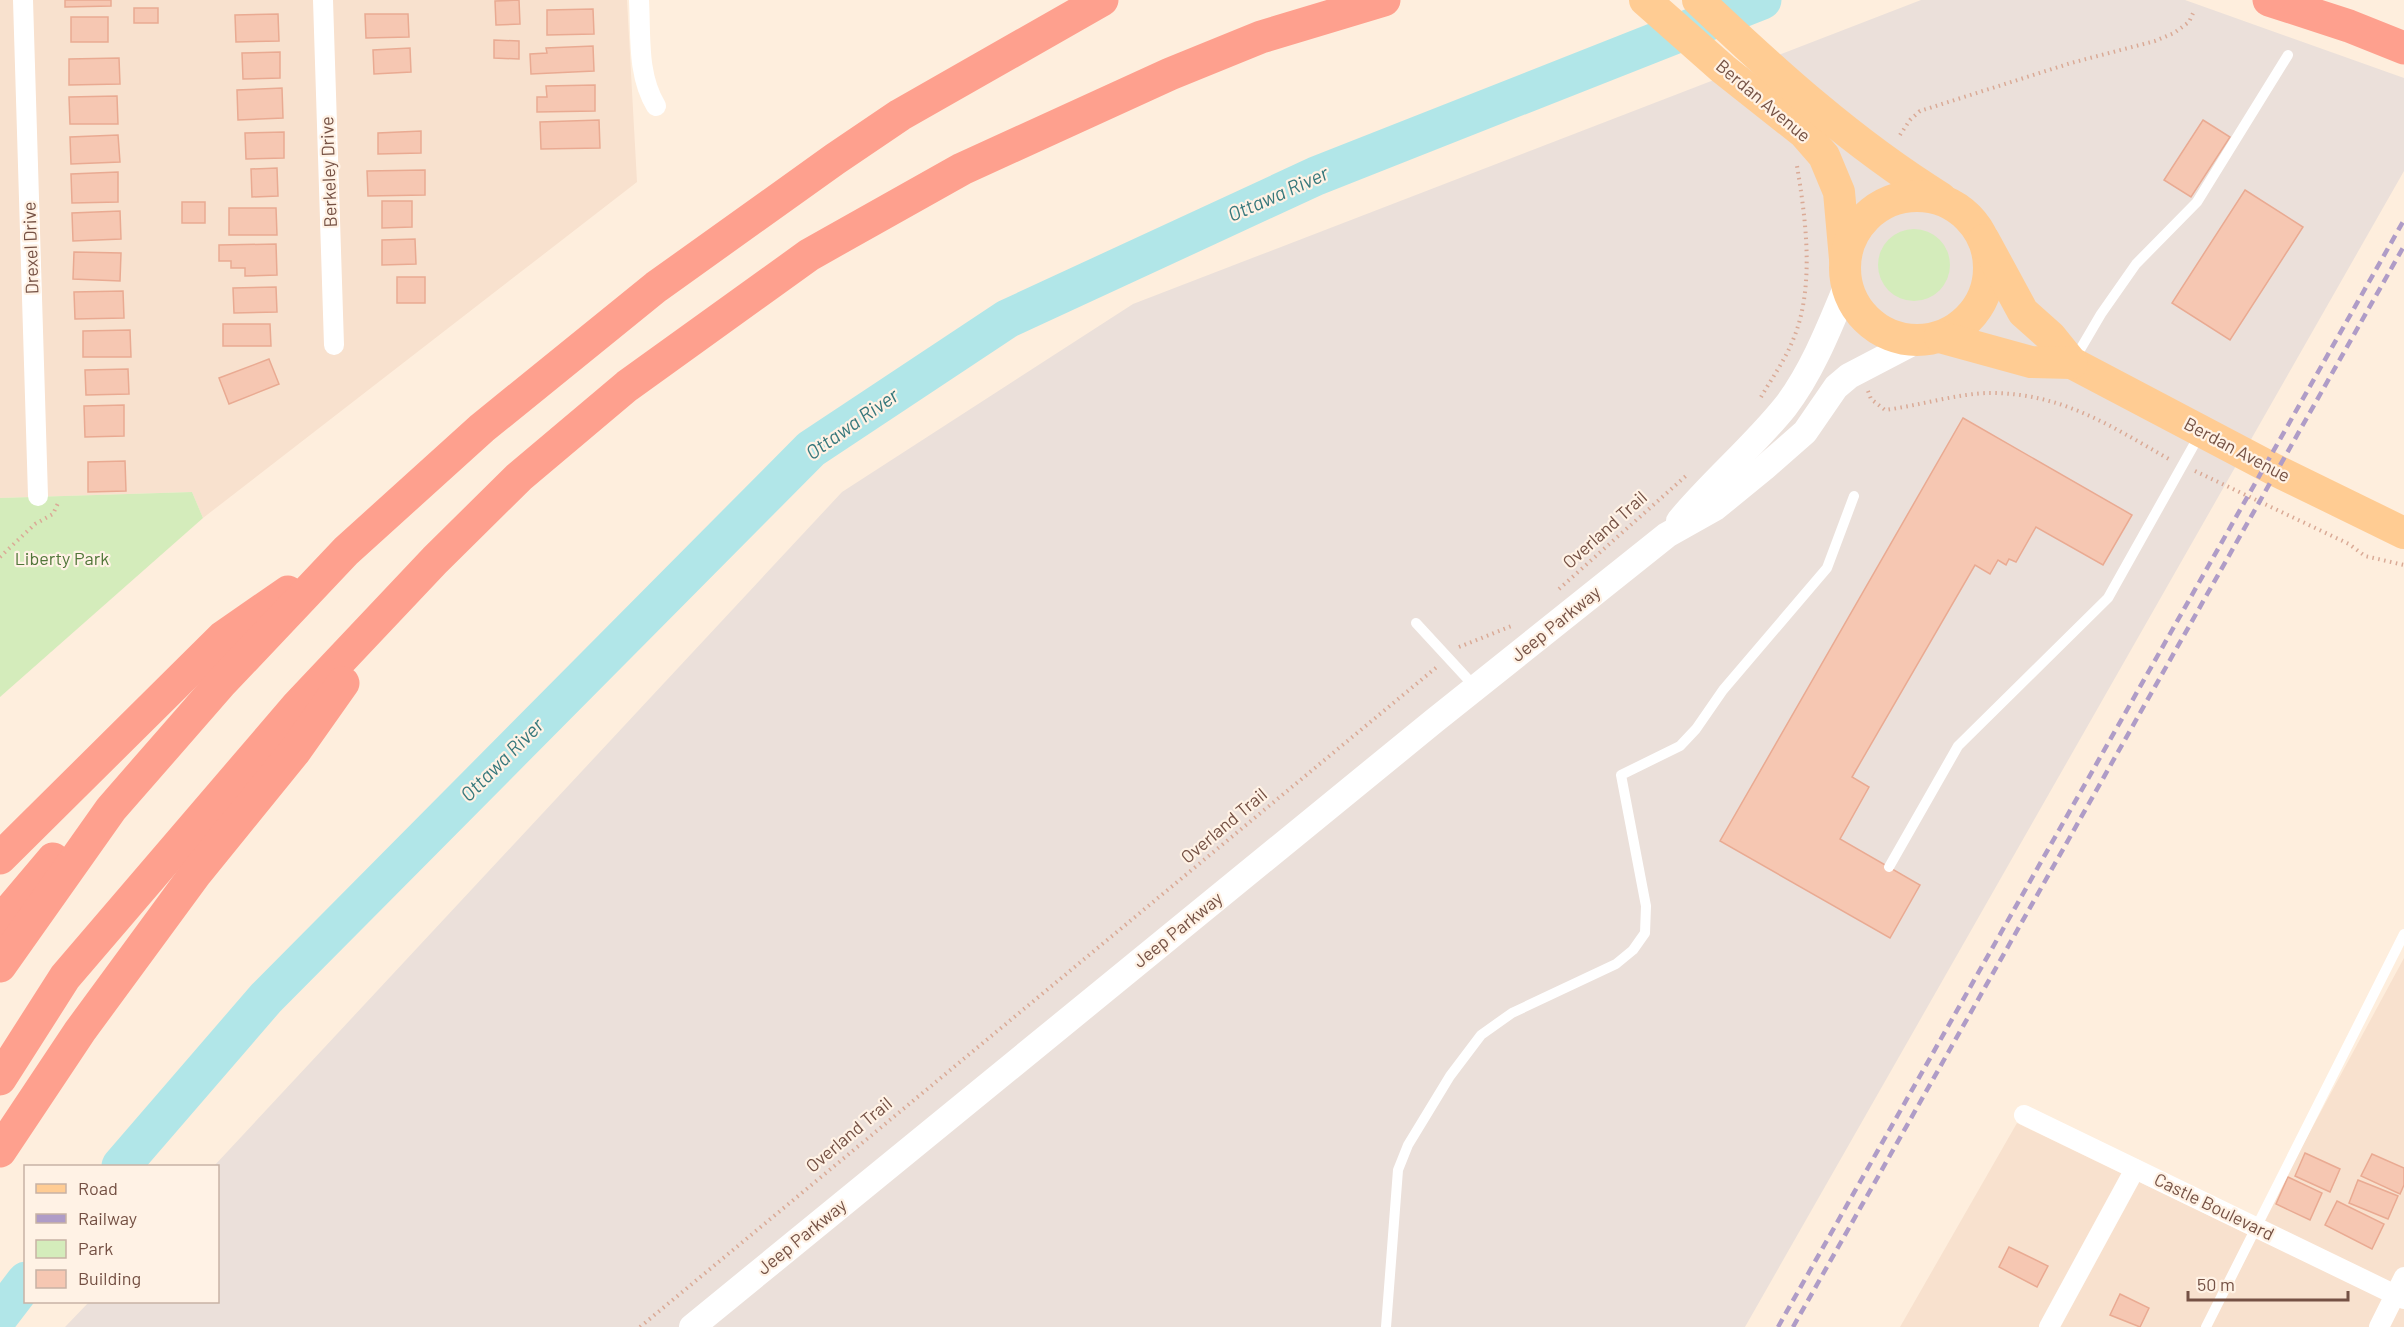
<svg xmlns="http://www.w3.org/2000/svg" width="2404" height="1327" font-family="Barlow,sans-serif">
<rect width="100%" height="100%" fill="#feeedd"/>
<g fill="#f8e1ce">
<path d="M 0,0 L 627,0 L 637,182 L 203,518 L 192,492 L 0,498 Z"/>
<path d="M 2404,958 L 2404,1327 L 1900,1327 L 2017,1123 L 2253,1237 Z"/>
</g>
<path fill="#ebe0da" d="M 1921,0 L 2185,0 L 2404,78 L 2404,171 L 1745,1327 L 65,1327 L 89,1302 L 218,1302 L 218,1166 L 214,1166 L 842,492 L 1133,304 Z"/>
<g fill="#d4ecbb">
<circle cx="1914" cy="265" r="36"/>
<path d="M 192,492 L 203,518 L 0,697 L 0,498 Z"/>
</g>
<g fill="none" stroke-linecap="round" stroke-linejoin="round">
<g stroke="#b1e6e8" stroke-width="39">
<path d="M 121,1166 L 266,998 L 811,449 L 1007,319 L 1316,176 L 1762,0"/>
<path d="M 0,1315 L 26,1281"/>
</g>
</g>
<g fill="#f6c7b2" stroke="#e9aa92" stroke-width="1.5">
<path d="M 65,0 L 111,0 L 111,6 L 65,7 Z"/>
<path d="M 519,0 L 520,24 L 496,25 L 495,1 Z"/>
<rect x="134" y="8" width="24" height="15"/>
<path d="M 593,9 L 594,34 L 547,35 L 547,10 Z"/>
<path d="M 278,14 L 279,41 L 236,42 L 235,15 Z"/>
<path d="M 365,14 L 408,14 L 409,37 L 366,38 Z"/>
<rect x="71" y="17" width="37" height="25"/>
<path d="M 494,40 L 519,41 L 519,59 L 494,58 Z"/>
<path d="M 593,46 L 594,71 L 531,74 L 530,54 L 547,53 L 546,48 Z"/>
<path d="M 410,48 L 411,72 L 374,74 L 373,50 Z"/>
<path d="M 280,52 L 280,78 L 243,79 L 242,53 Z"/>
<path d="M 119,58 L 120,84 L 69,85 L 69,59 Z"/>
<path d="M 595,85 L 595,111 L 537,112 L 537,97 L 547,97 L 546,86 Z"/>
<path d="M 282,88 L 283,118 L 238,120 L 237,90 Z"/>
<path d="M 117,96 L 118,124 L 70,124 L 69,97 Z"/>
<path d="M 599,120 L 600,148 L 541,149 L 540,122 Z"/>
<path d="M 2203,120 L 2230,137 L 2191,197 L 2164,180 Z"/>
<path d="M 421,131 L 421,153 L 378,154 L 378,133 Z"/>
<path d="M 284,132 L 284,158 L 246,159 L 245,133 Z"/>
<path d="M 118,135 L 120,162 L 71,164 L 70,137 Z"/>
<path d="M 277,168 L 278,196 L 252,197 L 251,169 Z"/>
<path d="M 425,170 L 425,195 L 368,196 L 367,171 Z"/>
<path d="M 118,172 L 118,202 L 72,203 L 71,174 Z"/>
<path d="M 2245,190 L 2303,227 L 2230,340 L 2172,303 Z"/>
<path d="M 382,201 L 412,201 L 412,227 L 382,228 Z"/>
<rect x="182" y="202" width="23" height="21"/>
<path d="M 229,208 L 276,208 L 277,235 L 229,235 Z"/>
<path d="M 120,211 L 121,239 L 73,241 L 72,213 Z"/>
<path d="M 415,239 L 416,264 L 382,265 L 382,240 Z"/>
<path d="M 276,244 L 277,275 L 245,276 L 245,268 L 231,268 L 231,261 L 219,261 L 219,245 Z"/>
<path d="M 74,252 L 121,253 L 120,281 L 73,279 Z"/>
<rect x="397" y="277" width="28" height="26"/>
<path d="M 276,287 L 277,312 L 234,313 L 233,288 Z"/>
<path d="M 123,291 L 124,318 L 75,319 L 74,292 Z"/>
<path d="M 223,324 L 270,324 L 271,346 L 223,346 Z"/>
<path d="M 130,330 L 131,357 L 83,357 L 83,331 Z"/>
<path d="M 269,359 L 279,384 L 229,404 L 219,378 Z"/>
<path d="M 128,369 L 129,394 L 86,395 L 85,370 Z"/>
<path d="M 124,405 L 124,436 L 85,437 L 84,406 Z"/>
<path d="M 1963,418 L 2132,515 L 2103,565 L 2036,527 L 2016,562 L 2009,559 L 2006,565 L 1998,560 L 1990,574 L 1975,565 L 1852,777 L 1869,787 L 1840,839 L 1920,885 L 1890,938 L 1720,841 Z"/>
<path d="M 125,461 L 126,491 L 88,492 L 88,462 Z"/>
<path d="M 2305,1153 L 2340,1169 L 2330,1192 L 2295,1176 Z"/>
<path d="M 2372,1154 L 2404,1168 L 2404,1185 L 2400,1194 L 2361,1176 Z"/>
<path d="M 2288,1177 L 2322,1193 L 2310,1220 L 2276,1204 Z"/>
<path d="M 2358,1180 L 2398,1196 L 2388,1219 L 2349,1203 Z"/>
<path d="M 2337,1201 L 2384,1224 L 2372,1249 L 2325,1225 Z"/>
<path d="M 2009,1247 L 2048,1266 L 2037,1287 L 1999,1267 Z"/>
<path d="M 2120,1294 L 2149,1308 L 2140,1327 L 2110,1315 Z"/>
</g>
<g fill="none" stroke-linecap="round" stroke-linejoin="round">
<g stroke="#daaa96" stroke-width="4" stroke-dasharray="1.5 4.5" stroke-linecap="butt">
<path d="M 1900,135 L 1910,120 L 1920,111 L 2071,63 L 2155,41 L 2174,33 L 2189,22 L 2194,11"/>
<path d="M 1868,391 L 1871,399 L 1885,410 C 1917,406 1960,393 1990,393 C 2061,393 2109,425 2169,459"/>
<path d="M 1761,397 C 1772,378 1785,360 1793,340 C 1815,288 1806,220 1797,166"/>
<path d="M 2195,471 L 2349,544 L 2365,556 L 2404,565"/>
<path d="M 0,557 L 35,524 L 53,514 L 59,501"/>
<path d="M 1559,589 L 1688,474"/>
<path d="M 1459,647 L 1514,625"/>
<path d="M 640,1327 L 1438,666"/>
</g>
<g stroke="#fff" stroke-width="10">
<path d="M 2074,360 L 2101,314 L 2136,264 L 2197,202 L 2288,55"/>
<path d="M 1416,623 L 1476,688"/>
<path d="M 1889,867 L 1958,746 L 2108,598 L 2200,434"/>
<path d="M 1386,1327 L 1398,1170 L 1408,1145 L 1450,1076 L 1481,1035 L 1512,1013 L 1616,964 L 1633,950 L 1645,933 L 1646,906 L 1621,775 L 1680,746 L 1696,729 L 1723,690 L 1827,568 L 1854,496"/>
<path d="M 2206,1327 L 2404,934"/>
</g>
<g stroke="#fff" stroke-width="20">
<path d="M 23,0 L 38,496"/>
<path d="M 323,0 L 334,345"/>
<path d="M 639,0 C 641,36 637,75 656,106"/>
<path d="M 2024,1115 L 2404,1299"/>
<path d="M 2049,1327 L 2135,1169"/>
<path d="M 2379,1327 L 2404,1277"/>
</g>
<g stroke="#fff" stroke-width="26">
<path d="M 1679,521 C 1712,481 1752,448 1785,407 C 1812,372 1830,326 1847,285"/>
<path d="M 692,1327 L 1434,721 L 1667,535 L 1715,508 L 1764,468 L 1805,432 L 1836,387 L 1849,376 L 1916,341"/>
</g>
<g stroke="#ffcc93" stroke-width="32">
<path d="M 1645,0 L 1723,69 L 1804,133 L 1824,156 L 1839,192 L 1845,259"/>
<path d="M 1698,0 C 1774,72 1852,143 1941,198"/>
<circle cx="1917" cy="268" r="72"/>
<path d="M 1984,240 L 2023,312 L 2051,337 L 2072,363 L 2275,470 L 2404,533"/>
<path d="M 1940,337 L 2031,362 L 2072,363"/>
</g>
<g stroke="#fea08e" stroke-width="33">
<path d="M 2269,0 L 2349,26 L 2404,48"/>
<path d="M 0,858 L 223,637 L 288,592"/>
<path d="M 0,922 L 53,859"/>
<path d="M 0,966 L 111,809 L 221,683 L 346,551 L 482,428 L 656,287 L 835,159 L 900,115 L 1102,0"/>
<path d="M 0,1079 L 65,977 L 298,705 L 435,560 L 519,477 L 627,386 L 809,255 L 962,169 L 1170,74 L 1261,37 L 1384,0"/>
<path d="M 0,1151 L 80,1031 L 196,873 L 295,751 L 343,683"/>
</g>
<g stroke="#af9cc7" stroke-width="4.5" stroke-dasharray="9 6" stroke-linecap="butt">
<path d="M 1778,1327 L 2404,220"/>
<path d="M 1793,1327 L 2404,246"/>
</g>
</g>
<g text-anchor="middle" stroke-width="4.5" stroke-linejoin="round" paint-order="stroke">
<g font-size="18" fill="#755144" stroke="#fff2e5">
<text transform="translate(1763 101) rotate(40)" y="6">Berdan Avenue</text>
<text transform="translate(329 172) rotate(-92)" y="6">Berkeley Drive</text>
<text transform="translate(31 248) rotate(-92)" y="6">Drexel Drive</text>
<text transform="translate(2237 450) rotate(28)" y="6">Berdan Avenue</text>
<text transform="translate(1605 530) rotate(-42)" y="6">Overland Trail</text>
<text transform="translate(1556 624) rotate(-39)" y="6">Jeep Parkway</text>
<text transform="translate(1224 826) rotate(-40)" y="6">Overland Trail</text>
<text transform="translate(1178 930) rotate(-39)" y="6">Jeep Parkway</text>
<text transform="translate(849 1135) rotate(-40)" y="6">Overland Trail</text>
<text transform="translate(2214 1207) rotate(26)" y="6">Castle Boulevard</text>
<text transform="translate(802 1237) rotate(-39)" y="6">Jeep Parkway</text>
</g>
<g font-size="18" fill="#517639" stroke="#fff2e5">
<text x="62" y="565">Liberty Park</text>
</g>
<g font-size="20" font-style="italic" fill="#37787c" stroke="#fff2e5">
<text transform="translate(1278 194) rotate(-24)" y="7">Ottawa River</text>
<text transform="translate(852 424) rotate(-35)" y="7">Ottawa River</text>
<text transform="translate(502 760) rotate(-45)" y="7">Ottawa River</text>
</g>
</g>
<rect x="24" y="1165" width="195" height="138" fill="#fff2e5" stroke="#c8b2a5" stroke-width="1.5"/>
<rect x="36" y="1184" width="30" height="9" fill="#ffcc93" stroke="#c8b2a5" stroke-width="1.5"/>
<text x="78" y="1195" font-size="18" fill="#755144">Road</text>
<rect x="36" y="1214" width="30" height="9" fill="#af9cc7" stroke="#c8b2a5" stroke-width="1.5"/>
<text x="78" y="1225" font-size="18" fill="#755144">Railway</text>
<rect x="36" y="1240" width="30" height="18" fill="#d4ecbb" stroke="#c8b2a5" stroke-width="1.5"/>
<text x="78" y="1255" font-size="18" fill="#755144">Park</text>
<rect x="36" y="1270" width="30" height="18" fill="#f6c7b2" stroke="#c8b2a5" stroke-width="1.5"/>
<text x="78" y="1285" font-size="18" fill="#755144">Building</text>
<path d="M2188 1291v9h160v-9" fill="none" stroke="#755144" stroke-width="3"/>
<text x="2197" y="1291" font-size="18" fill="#755144" stroke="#fff2e5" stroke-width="4.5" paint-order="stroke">50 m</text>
</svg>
